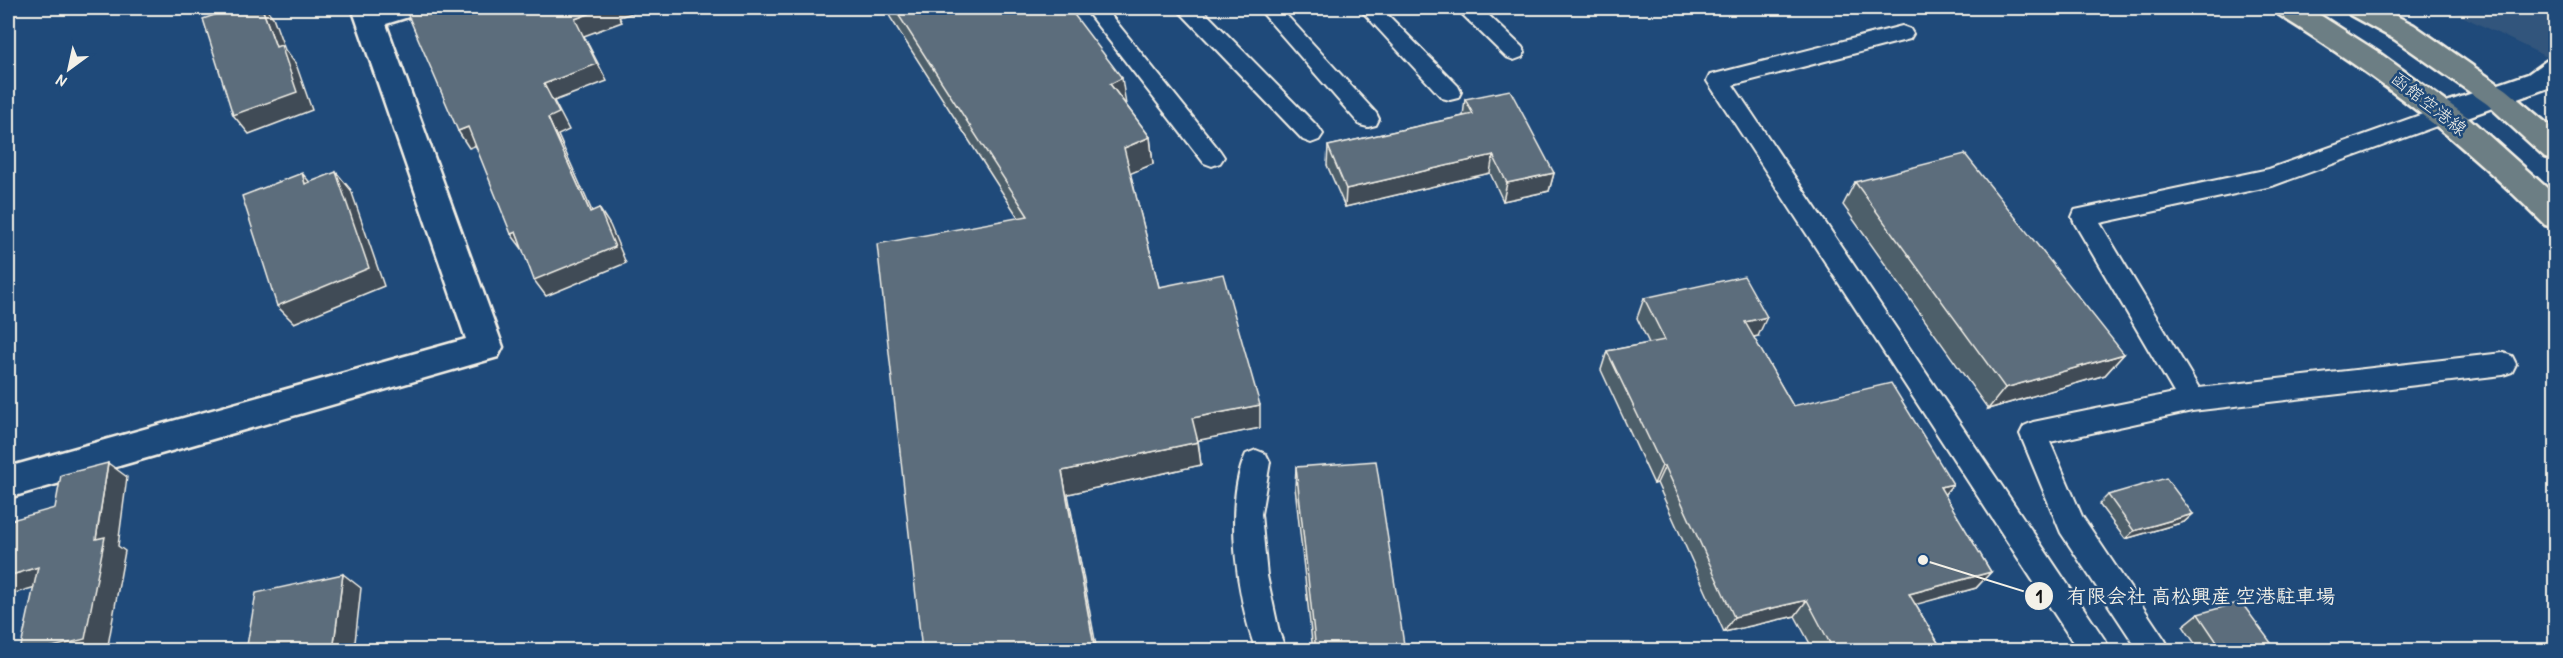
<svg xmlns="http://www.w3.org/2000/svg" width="2563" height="658" font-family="'Patrick Hand','Klee One',sans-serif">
<rect width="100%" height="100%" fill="#1f4a7a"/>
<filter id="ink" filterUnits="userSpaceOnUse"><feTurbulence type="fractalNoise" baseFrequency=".0167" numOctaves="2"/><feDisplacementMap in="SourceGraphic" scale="12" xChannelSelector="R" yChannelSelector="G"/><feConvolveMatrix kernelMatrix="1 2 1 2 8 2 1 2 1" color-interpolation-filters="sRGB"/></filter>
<g filter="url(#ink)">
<path fill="#31547b" d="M 2445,8 L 2555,8 L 2555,61 Z"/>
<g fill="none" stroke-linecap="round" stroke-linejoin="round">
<g stroke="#f4f1e8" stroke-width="4">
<g id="service">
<path d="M 1084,8 L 1105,8 L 1220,151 L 1224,157 L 1220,163 L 1212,166 L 1204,163 Z"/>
<path d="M 1179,8 L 1201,8 L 1319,128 L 1323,134 L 1319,140 L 1311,143 L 1303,140 L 1181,13 Z"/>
<path d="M 1258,8 L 1280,8 L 1376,113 L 1379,119 L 1376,125 L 1368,127 L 1360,125 Z"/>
<path d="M 1359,8 L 1381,8 L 1458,86 L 1461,92 L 1458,98 L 1450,100 L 1442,98 Z"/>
<path d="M 1459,8 L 1481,8 L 1522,47 L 1525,52 L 1522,57 L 1514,60 L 1506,57 L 1461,13 Z"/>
<path d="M 1902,26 L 1910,29 L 1913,34 L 1910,39 L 1733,85 L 2105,640 L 2110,650 L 2078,650 L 1707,81 L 1710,75 L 1718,73 Z"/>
<path d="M 2445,106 L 2453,108 L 2456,114 L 2453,120 L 2272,186 L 2100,223 L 2199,388 L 2503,353 L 2512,356 L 2516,364 L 2512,372 L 2503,375 L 2192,411 L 2050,442 L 2082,516 L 2165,640 L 2170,650 L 2138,650 L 2061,533 L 2020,434 L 2024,426 L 2033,422 L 2174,393 L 2075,224 L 2072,217 L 2075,210 L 2269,169 Z"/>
<path d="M 1256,450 L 1266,454 L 1270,462 L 1261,514 L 1267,576 L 1279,632 L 1286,650 L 1256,650 C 1237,601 1223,503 1246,454 Z"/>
</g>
</g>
<g stroke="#f4f1e8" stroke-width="5">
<path id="minor" d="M 352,8 L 419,8 L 415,15 L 386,24 L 503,347 L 498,357 L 8,498 L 8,467 L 466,339 Z"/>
</g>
<g stroke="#f4f1e8" stroke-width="5">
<path id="tertiary" d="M 2556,58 L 2556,83 L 2548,88 L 2445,125 L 2435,122 L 2430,114 L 2435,106 L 2528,74 L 2546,61 Z"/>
</g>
<g stroke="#f4f1e8" stroke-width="5">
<g id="primary">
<path d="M 2275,8 L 2309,8 L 2378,52 L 2469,118 L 2556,196 L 2556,228 L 2545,225 C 2461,140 2380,78 2279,15 Z"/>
<path d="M 2346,8 L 2381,8 L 2414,25 L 2507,90 L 2556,131 L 2556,160 L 2545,157 L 2487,104 L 2394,39 L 2350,15 Z"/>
</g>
</g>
<use href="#service" fill="#1f4a7a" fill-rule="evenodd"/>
<use href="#minor" fill="#1f4a7a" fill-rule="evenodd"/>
<use href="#tertiary" fill="#1f4a7a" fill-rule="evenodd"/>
<use href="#primary" fill="#6c7e84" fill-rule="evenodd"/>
</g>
<g fill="#4e5e6b" stroke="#f4f1e8" stroke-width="1.5">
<path d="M 888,8 L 1069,8 L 1126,105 L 1150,137 L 1153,164 L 1130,173 L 1159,287 L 1260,428 L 1198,440 L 1201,465 L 1068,494 L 922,651 L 1018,217 L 890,17 Z"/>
<path d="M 1465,99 L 1554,173 L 1549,191 L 1503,201 L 1490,173 L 1345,207 L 1327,165 L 1328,146 L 1463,116 Z"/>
<path d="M 1855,182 L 2124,354 L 2105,375 L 1988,409 L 1843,205 Z"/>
<path d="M 1644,298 L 1758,336 L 1753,337 L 1793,406 L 1953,484 L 1944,495 L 1991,572 L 1976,588 L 1915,604 L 1943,651 L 1814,651 L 1795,616 L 1724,632 L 1657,483 L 1654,484 L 1601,370 L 1607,351 L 1649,343 L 1637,318 Z"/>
<path d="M 1296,467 L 1405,651 L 1313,651 L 1295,487 Z"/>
<path d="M 2108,495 L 2193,514 L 2184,522 L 2125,539 L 2099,504 Z"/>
<path d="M 2198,614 L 2277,651 L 2200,651 L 2183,626 Z"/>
</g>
<g fill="#404c57" stroke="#f4f1e8" stroke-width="1.5">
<path d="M 262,8 L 265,8 L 273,17 L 285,50 L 296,64 L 312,110 L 249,134 L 233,115 L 276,47 Z"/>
<path d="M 604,8 L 650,8 L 619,17 L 622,22 L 584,36 L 607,81 L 554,101 L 569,130 L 558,135 L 600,229 L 590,212 L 548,118 L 544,84 L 575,19 Z"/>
<path d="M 1122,78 L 1126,105 L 1110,84 Z"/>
<path d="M 468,127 L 480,144 L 469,148 L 458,131 Z"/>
<path d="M 1150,137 L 1153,164 L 1127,175 L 1124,148 Z"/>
<path d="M 1493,155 L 1490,173 L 1345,207 L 1346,189 Z"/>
<path d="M 336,172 L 351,190 L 384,286 L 294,323 L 277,306 Z"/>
<path d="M 302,173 L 317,191 L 305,184 Z"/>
<path d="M 1554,173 L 1549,191 L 1503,201 L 1507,183 Z"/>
<path d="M 599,208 L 610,225 L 626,263 L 546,296 L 534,280 Z"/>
<path d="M 516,232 L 523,250 L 511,234 Z"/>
<path d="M 1767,317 L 1758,336 L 1736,341 L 1745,322 Z"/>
<path d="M 2124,354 L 2105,375 L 1988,409 L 2005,388 Z"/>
<path d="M 1260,405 L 1260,428 L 1195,441 L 1192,418 Z"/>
<path d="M 1198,442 L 1201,465 L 1068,494 L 1097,651 L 1095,651 L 1062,471 Z"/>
<path d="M 108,463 L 127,477 L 118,546 L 125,551 L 107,651 L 37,651 L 96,539 Z"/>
<path d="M 1662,466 L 1665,466 L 1657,483 L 1654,484 Z"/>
<path d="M 1953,484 L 1939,501 L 1940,487 Z"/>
<path d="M 2193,514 L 2184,522 L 2125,539 L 2134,531 Z"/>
<path d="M 38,567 L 60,580 L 8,595 L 8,576 Z"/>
<path d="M 1991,572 L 1976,588 L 1896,610 L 1909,594 Z"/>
<path d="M 343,574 L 361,588 L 354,651 L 333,651 Z"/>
<path d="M 1807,600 L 1795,616 L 1724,632 L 1734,617 Z"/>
</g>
<g fill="#5b6d7c" stroke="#f4f1e8" stroke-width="1.5">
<path d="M 234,8 L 262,8 L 276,47 L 281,45 L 297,92 L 233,115 L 203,19 Z"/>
<path d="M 405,8 L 604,8 L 575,19 L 597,64 L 544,84 L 559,113 L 548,118 L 590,212 L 599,208 L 615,247 L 534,280 L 516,232 L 511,234 L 468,127 L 458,131 Z"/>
<path d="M 894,8 L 1069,8 L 1122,78 L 1110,84 L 1150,137 L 1124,148 L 1159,287 L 1223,274 L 1260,405 L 1192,418 L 1198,442 L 1062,471 L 1095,651 L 922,651 L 877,244 L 1028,216 Z"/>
<path d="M 1510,90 L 1554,173 L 1507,183 L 1493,155 L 1346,189 L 1328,146 L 1473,114 L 1465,99 Z"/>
<path d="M 1965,154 L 2124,354 L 2005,388 L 1855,182 Z"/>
<path d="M 336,172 L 369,268 L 277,306 L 242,196 L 302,173 L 305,184 Z"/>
<path d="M 1744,276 L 1767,317 L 1745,322 L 1793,406 L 1891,383 L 1953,484 L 1940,487 L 1991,572 L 1909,594 L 1943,651 L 1834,651 L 1807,600 L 1734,617 L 1665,466 L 1662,466 L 1607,351 L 1665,340 L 1644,298 Z"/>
<path d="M 1376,461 L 1405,651 L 1316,651 L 1296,467 Z"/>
<path d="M 108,463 L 96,539 L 105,537 L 85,639 L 37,651 L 20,651 L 38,567 L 8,576 L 8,521 L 55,508 L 61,475 Z"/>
<path d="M 2166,478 L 2193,514 L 2134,531 L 2108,495 Z"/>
<path d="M 343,574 L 333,651 L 246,651 L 256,593 Z"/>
<path d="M 2241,602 L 2277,651 L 2223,651 L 2198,614 Z"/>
</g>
</g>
<g text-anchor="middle" stroke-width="5" stroke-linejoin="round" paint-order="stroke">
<g font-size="18" fill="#f4f1e8" stroke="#1f4a7a">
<text transform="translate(2429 104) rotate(38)" y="6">函館空港線</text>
</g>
</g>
<path fill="none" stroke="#f4f1e8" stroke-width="2" d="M1923 560L2039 596"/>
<g fill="#f4f1e8" stroke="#1f4a7a" stroke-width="2">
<circle cx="1923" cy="560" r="6"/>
<circle cx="2039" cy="596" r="15"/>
</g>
<g font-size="18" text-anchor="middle" font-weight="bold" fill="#111">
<text x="2039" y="603">1</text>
</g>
<g font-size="20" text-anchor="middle" font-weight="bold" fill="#f4f1e8" stroke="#1f4a7a" stroke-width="5" stroke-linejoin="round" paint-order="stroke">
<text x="2201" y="603">有限会社 高松興産 空港駐車場</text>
</g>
<rect width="2563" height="658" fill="none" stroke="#1f4a7a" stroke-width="30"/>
<rect x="15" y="15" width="2533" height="628" fill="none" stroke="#f4f1e8" stroke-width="2" filter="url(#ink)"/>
<g transform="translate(69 69) rotate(213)" stroke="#1f4a7a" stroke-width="4.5" paint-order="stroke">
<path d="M0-4.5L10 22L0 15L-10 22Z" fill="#f4f1e8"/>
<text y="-9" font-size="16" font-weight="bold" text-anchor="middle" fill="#f4f1e8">N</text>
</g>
</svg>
